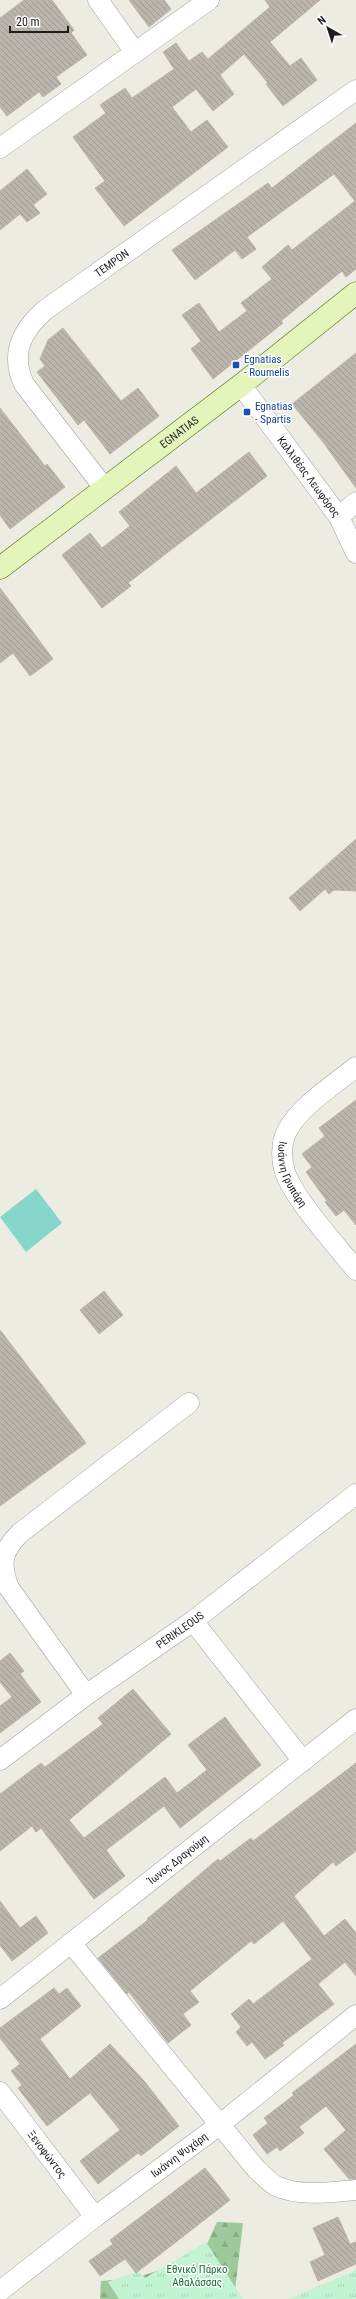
<svg xmlns="http://www.w3.org/2000/svg" width="356" height="2299" font-family="'Roboto Condensed',sans-serif">
<defs>
<pattern id="forest-firs" width="22" height="20" patternUnits="userSpaceOnUse"><rect width="22" height="20" fill="#9ec99b"/><path d="M5 1l3.5 6h-7zM16 11l3.5 6h-7z" fill="#88ac85"/></pattern>
<pattern id="park-tufts" width="24" height="20" patternUnits="userSpaceOnUse"><rect width="24" height="20" fill="#c3f4d2"/><path d="M3 7l-1-3M5 7V3M7 7l1-3M15 17l-1-3M17 17v-4M19 17l1-3" fill="none" stroke="#a7d1b4"/></pattern>
<pattern id="building-back-hatch" width="6" height="6" patternUnits="userSpaceOnUse"><rect width="6" height="6" fill="#bab5ad"/><path d="M-1 5l2 2M0 0l6 6M5-1l2 2" fill="none" stroke="#9f9b94"/></pattern>
</defs>
<rect width="100%" height="100%" fill="#edece3"/>
<path fill="url(#forest-firs)" d="M 217,2222 L 243,2223 L 234,2299 L 100,2299 L 101,2281 L 136,2278 L 202,2255 Z"/>
<g fill="url(#park-tufts)">
<path d="M 206,2242 L 243,2299 L 119,2299 L 108,2282 L 138,2271 L 145,2278 Z"/>
<path d="M 356,2270 L 356,2299 L 288,2299 Z"/>
</g>
<path fill="#87d6ca" d="M 36,1189 L 62,1223 L 26,1252 L 0,1217 Z"/>
<g fill="url(#building-back-hatch)" stroke="#bdb6a7">
<path d="M 24,0 L 52,0 L 74,30 L 71,33 L 87,55 L 56,77 L 61,84 L 43,97 L 39,92 L 7,116 L 0,107 L 0,18 Z"/>
<path d="M 129,0 L 164,0 L 171,9 L 149,27 Z"/>
<path d="M 265,0 L 320,0 L 270,42 L 290,66 L 301,58 L 317,80 L 283,106 L 266,84 L 268,83 L 244,54 L 220,75 L 234,94 L 213,111 L 196,89 L 172,107 L 191,132 L 207,120 L 228,147 L 124,226 L 95,188 L 105,181 L 73,137 L 106,113 L 100,105 L 125,88 L 132,98 L 174,69 L 163,52 L 176,43 L 189,61 L 202,52 L 208,59 L 270,7 Z"/>
<path d="M 356,123 L 356,269 L 346,277 L 342,271 L 281,321 L 283,323 L 213,379 L 191,349 L 201,341 L 182,315 L 199,303 L 219,332 L 247,311 L 241,303 L 272,279 L 262,267 L 288,245 L 292,250 L 355,201 L 334,174 L 247,237 L 256,249 L 242,259 L 235,250 L 195,280 L 172,250 L 268,183 L 272,188 Z"/>
<path d="M 27,169 L 47,194 L 33,205 L 40,213 L 27,222 L 20,214 L 0,230 L 0,191 Z"/>
<path d="M 63,328 L 121,401 L 138,388 L 159,416 L 110,454 L 84,420 L 78,425 L 37,372 L 45,366 L 40,359 L 48,340 Z"/>
<path d="M 356,353 L 356,488 L 323,442 L 292,404 Z"/>
<path d="M 0,408 L 45,466 L 47,464 L 65,487 L 10,529 L 0,515 Z"/>
<path d="M 249,452 L 267,476 L 128,583 L 131,586 L 102,608 L 62,555 L 90,533 L 102,548 L 130,526 L 119,512 L 176,466 L 196,493 Z"/>
<path d="M 0,588 L 53,659 L 30,676 L 13,653 L 0,663 Z"/>
<path d="M 356,839 L 356,891 L 334,890 L 329,894 L 325,889 L 300,911 L 289,898 Z"/>
<path d="M 356,1100 L 356,1225 L 344,1210 L 336,1216 L 325,1202 L 327,1201 L 306,1172 L 312,1167 L 302,1154 L 325,1136 L 319,1128 Z"/>
<path d="M 104,1291 L 123,1315 L 99,1334 L 80,1310 Z"/>
<path d="M 0,1330 L 86,1443 L 0,1506 Z"/>
<path d="M 10,1653 L 24,1671 L 20,1674 L 41,1702 L 0,1733 L 0,1706 L 12,1697 L 0,1682 L 0,1661 Z"/>
<path d="M 133,1689 L 171,1734 L 69,1820 L 84,1838 L 165,1777 L 177,1793 L 207,1770 L 188,1745 L 225,1717 L 261,1765 L 180,1828 L 164,1806 L 106,1850 L 125,1876 L 94,1899 L 41,1828 L 36,1832 L 32,1826 L 0,1851 L 0,1794 L 41,1763 L 45,1767 L 103,1724 L 98,1718 Z"/>
<path d="M 356,1763 L 356,1851 L 336,1866 L 333,1862 L 294,1896 L 324,1936 L 345,1919 L 356,1933 L 356,1976 L 345,1962 L 318,1984 L 334,2004 L 282,2043 L 284,2045 L 265,2059 L 252,2042 L 247,2046 L 236,2032 L 241,2027 L 231,2014 L 249,1999 L 253,2004 L 312,1959 L 283,1921 L 254,1944 L 251,1941 L 190,1991 L 199,2002 L 183,2014 L 191,2025 L 168,2043 L 129,1992 L 127,1994 L 98,1958 L 148,1920 L 147,1919 L 218,1859 L 220,1861 L 251,1838 L 253,1841 Z"/>
<path d="M 0,1901 L 20,1928 L 36,1916 L 48,1933 L 12,1961 L 0,1945 Z"/>
<path d="M 54,1988 L 59,1994 L 67,1988 L 81,2006 L 40,2039 L 70,2079 L 110,2044 L 145,2082 L 179,2126 L 141,2156 L 138,2153 L 98,2184 L 80,2161 L 120,2130 L 90,2093 L 47,2126 L 18,2088 L 22,2085 L 11,2071 L 20,2064 L 0,2038 L 0,2028 Z"/>
<path d="M 356,2044 L 356,2179 L 349,2179 L 324,2149 L 346,2130 L 326,2106 L 299,2127 L 304,2133 L 280,2151 L 277,2147 L 267,2154 L 253,2135 L 268,2123 L 264,2118 L 294,2095 L 292,2093 Z"/>
<path d="M 205,2168 L 230,2200 L 136,2273 L 125,2259 L 100,2276 L 89,2261 L 113,2244 L 110,2240 Z"/>
<path d="M 338,2217 L 350,2244 L 356,2242 L 356,2264 L 318,2281 L 310,2262 L 325,2255 L 313,2228 Z"/>
</g>
<g fill="none" stroke-linecap="round" stroke-linejoin="round">
<g stroke="#a1a1a1" stroke-width="21">
<g id="street">
<path d="M 98,0 L 134,51"/>
<path d="M 0,148 L 209,0"/>
<path id="s1" d="M 241,385 L 339,517 L 356,553"/>
<path id="s2" d="M 105,489 L 24,384 C 10,354 21,331 45,310 L 356,90"/>
<path d="M 339,517 L 356,502"/>
<path id="s3" d="M 356,1067 C 335,1084 300,1106 287,1131 C 281,1142 281,1160 285,1172 C 294,1199 337,1246 356,1270"/>
<path d="M 193,1621 L 303,1761"/>
<path d="M 86,1695 L 9,1588 C 0,1564 1,1552 20,1533 L 189,1403"/>
<path id="s4" d="M 0,1760 L 86,1695 L 193,1621 L 356,1494"/>
<path d="M 71,1943 L 257,2170 C 263,2175 269,2182 276,2186 C 300,2197 331,2192 356,2190"/>
<path id="s5" d="M 0,1999 L 356,1719"/>
<path id="s6" d="M 0,2092 L 95,2217"/>
<path id="s7" d="M 0,2291 L 95,2217 L 218,2126 L 356,2015"/>
</g>
</g>
<g stroke="#4b6a0d" stroke-width="23">
<g id="secondary">
<path id="s8" d="M 0,568 L 241,385 L 356,293"/>
</g>
</g>
<use href="#street" stroke="#fff" stroke-width="20"/>
<use href="#secondary" stroke="#e4f4ba" stroke-width="22"/>
</g>
<g fill="#1a4fb4" stroke="#fff" stroke-width="1.5">
<rect x="232" y="361" width="8" height="8" rx="2"/>
<rect x="243" y="408" width="8" height="8" rx="2"/>
</g>
<g text-anchor="middle" stroke-width="3" stroke-linejoin="round" paint-order="stroke">
<g font-size="11" fill="#1d1d1d" stroke="#fff">
<text dy="4" stroke="none"><textPath href="#s2" startOffset="298">TEMPON</textPath></text>
<text dy="4" stroke="none"><textPath href="#s8" startOffset="225">EGNATIAS</textPath></text>
<text dy="4" stroke="none"><textPath href="#s1" startOffset="114">Καλλιθέας Λεωφόρος</textPath></text>
<text dy="4" stroke="none"><textPath href="#s3" startOffset="141">Ιωάννη Γρυπάρη</textPath></text>
<text dy="4" stroke="none"><textPath href="#s4" startOffset="222">PERIKLEOUS</textPath></text>
<text dy="4" stroke="none"><textPath href="#s5" startOffset="226">Ίωνος Δραγούμη</textPath></text>
<text dy="4" stroke="none"><textPath href="#s6" startOffset="78">Ξενοφώντος</textPath></text>
<text dy="4" stroke="none"><textPath href="#s7" startOffset="225">Ιωάννη Ψυχάρη</textPath></text>
</g>
<g font-size="11" fill="#164399" stroke="#fff" text-anchor="start">
<text x="244" y="363">Egnatias<tspan x="244" dy="13">- Roumelis</tspan></text>
<text x="255" y="410">Egnatias<tspan x="255" dy="13">- Spartis</tspan></text>
</g>
<g font-size="11" fill="#147131" stroke="#fff">
<text x="197" y="2273">Εθνικό Πάρκο<tspan x="197" dy="13">Αθαλάσσας</tspan></text>
</g>
</g>
<g transform="translate(328 28) rotate(321)" stroke="#ffffff" stroke-width="3" paint-order="stroke">
<path d="M0-3L7 15L0 10L-7 15Z" fill="#1d1d1d"/>
<text y="-6" font-size="11" font-weight="bold" text-anchor="middle" fill="#1d1d1d">N</text>
</g>
<path d="M10 26v6h58v-6" fill="none" stroke="#1d1d1d" stroke-width="2"/>
<text x="16" y="26" font-size="12" fill="#1d1d1d" stroke="#ffffff" stroke-width="3" paint-order="stroke">20 m</text>
</svg>
